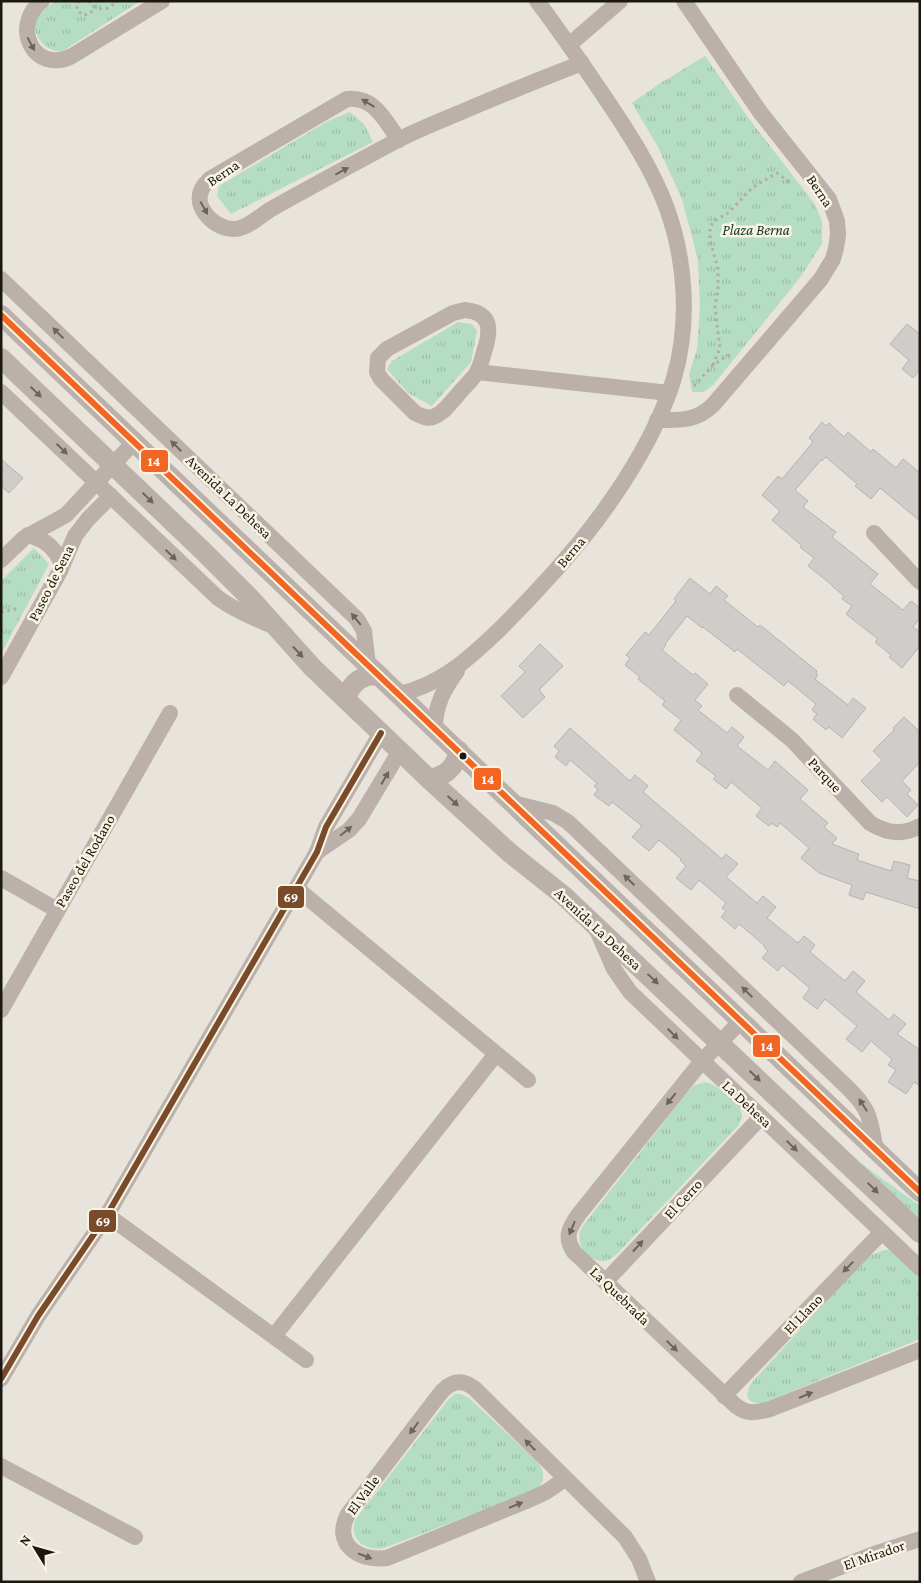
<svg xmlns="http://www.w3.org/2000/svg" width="921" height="1583" font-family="'Crimson Pro',serif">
<defs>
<pattern id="grass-tufts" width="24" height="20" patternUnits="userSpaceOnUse" patternTransform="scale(1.25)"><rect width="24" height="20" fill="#b5ddc3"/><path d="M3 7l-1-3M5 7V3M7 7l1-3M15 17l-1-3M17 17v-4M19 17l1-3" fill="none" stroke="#9bbda6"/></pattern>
</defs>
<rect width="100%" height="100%" fill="#e8e4db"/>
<g fill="url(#grass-tufts)">
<path d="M 55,1 L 140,1 L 63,51 C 48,54 31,36 36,21 C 39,13 48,7 55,1 Z"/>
<path d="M 705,56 L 750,120 L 814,203 L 822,221 L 822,244 L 799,279 L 713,385 L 704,392 L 692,392 L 689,374 L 697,349 L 700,307 L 698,260 L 682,199 L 658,147 L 632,103 L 659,84 Z"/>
<path d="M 350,112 L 364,124 L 373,142 L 231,214 L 217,196 L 219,186 L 326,122 Z"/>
<path d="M 458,322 L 472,324 L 477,331 L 471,362 L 432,406 L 408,393 L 387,369 L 392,361 Z"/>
<path d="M 34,548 L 49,564 L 1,654 L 1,581 Z"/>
<path d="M 705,1082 C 715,1083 741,1103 742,1114 C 742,1118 740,1122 738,1126 L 618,1253 C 615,1255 612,1259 608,1260 C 598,1265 582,1253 580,1243 C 579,1237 579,1232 582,1227 L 684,1096 L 693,1086 Z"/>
<path d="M 859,1162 L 920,1206 L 920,1224 Z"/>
<path d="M 884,1250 L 889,1250 L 893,1253 L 920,1277 L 920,1339 L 763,1403 C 744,1405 744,1392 754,1380 L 863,1261 L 871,1255 Z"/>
<path d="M 455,1394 L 461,1394 L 469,1398 L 536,1460 C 548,1474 545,1485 529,1493 L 384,1548 C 366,1551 349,1541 355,1520 L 448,1400 Z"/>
</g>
<g fill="#cfccca" stroke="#b6b4b3">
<path d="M 907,324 L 920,334 L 920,370 L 913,378 L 902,369 L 909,360 L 890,344 Z"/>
<path d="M 822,422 L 826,426 L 829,423 L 844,437 L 848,432 L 871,452 L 873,449 L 896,468 L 903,459 L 920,473 L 920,521 L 880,488 L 871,499 L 855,486 L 857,484 L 826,457 L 822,461 L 821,460 L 795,490 L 808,501 L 803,507 L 836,532 L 832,537 L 878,574 L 870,584 L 903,610 L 911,601 L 920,608 L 920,618 L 913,627 L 920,632 L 920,646 L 902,668 L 889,657 L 891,655 L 875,642 L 878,639 L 846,614 L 852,606 L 842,599 L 844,596 L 832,586 L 832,585 L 808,566 L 814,558 L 800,547 L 802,546 L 772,520 L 780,511 L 762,495 L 778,476 L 782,479 L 813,442 L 809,438 Z"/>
<path d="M 1,459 L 23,478 L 9,493 L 1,486 Z"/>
<path d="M 690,578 L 710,594 L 716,586 L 728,596 L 724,600 L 758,627 L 760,625 L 817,671 L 816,673 L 818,675 L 815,679 L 848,705 L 853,698 L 866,708 L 842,738 L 829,727 L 826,730 L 813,719 L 817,714 L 812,710 L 816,704 L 788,681 L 784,686 L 737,649 L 735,652 L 703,627 L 702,628 L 687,616 L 665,644 L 666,645 L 662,650 L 693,675 L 695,673 L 708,684 L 695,700 L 702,706 L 698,710 L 727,733 L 732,727 L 744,737 L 737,746 L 768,770 L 775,761 L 808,790 L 800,799 L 828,823 L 824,827 L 837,838 L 832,844 L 859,854 L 857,860 L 891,871 L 894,861 L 910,865 L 907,878 L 920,881 L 920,909 L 866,892 L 863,900 L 849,895 L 852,885 L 819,873 L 801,858 L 809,848 L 780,823 L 777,827 L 771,823 L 769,826 L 756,816 L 762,808 L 731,782 L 726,789 L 713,779 L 716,776 L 696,761 L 702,754 L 700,751 L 674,730 L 681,720 L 662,705 L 665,701 L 638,679 L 640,677 L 625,665 L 630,658 L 626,655 L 645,632 L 649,635 L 676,601 L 674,599 Z"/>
<path d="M 540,644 L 563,666 L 539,690 L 545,697 L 523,718 L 501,696 L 525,672 L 519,666 Z"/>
<path d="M 904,717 L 920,732 L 920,762 L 902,781 L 911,790 L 907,794 L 918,805 L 907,817 L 887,797 L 882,802 L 861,781 L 882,760 L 873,751 L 894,730 L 893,728 Z"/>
<path d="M 570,728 L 630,781 L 635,775 L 648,786 L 643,792 L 722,859 L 726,854 L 738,864 L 726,877 L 757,903 L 763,896 L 776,907 L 767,918 L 798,943 L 804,936 L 815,945 L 810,952 L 845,981 L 853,971 L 865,981 L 856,992 L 889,1020 L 894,1014 L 906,1024 L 897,1034 L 920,1050 L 920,1086 L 914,1082 L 906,1094 L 888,1082 L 896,1070 L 888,1065 L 892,1059 L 871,1041 L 862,1052 L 846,1039 L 857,1026 L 825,999 L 817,1009 L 803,998 L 810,988 L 782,965 L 778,971 L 762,958 L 768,951 L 764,947 L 765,946 L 739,924 L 735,929 L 721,917 L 726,911 L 722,908 L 726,903 L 699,880 L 691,890 L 676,878 L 686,866 L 680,860 L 681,859 L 659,840 L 649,851 L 632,837 L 642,826 L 612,802 L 609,806 L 594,795 L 598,789 L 594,786 L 597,783 L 570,760 L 566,766 L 555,757 L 559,751 L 554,746 Z"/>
</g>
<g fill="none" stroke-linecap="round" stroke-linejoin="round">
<g stroke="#b3aca5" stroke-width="3" stroke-dasharray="2.5 4" stroke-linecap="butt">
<path d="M 79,1 L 76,4 L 78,11 L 83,15 L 89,14 L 96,8"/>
<path d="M 89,1 C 97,12 109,11 116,1"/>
<path d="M 713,365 L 720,348 L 715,308 L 718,289 L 718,269 L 710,240 L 710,227 L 714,221 L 728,213 L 753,187 L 777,173 L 792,184"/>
<path d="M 694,386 L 713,365 L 732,353"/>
<path d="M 1,612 L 20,608"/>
</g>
<g stroke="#bbb0aa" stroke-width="16">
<path d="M 42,1 C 10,26 34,75 72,56 L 162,1"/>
<path d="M 569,45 L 620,1"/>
<path d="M 399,140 C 385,121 375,96 347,99 L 210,179 C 206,183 203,185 201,191 C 193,211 221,234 240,228 C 252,225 262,214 273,208 C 314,185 355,163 396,141 C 419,129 443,120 466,110 C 504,94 543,78 582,63"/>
<path d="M 1,279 L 357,619 L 364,631 L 368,665"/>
<path d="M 465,310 C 493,313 491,331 484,352 C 482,360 480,367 476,374 C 470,382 462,389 456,397 C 449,404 443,414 433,417 C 426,419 421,416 415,413 L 381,379 L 377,372 L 378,358 L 387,349 L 453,313 Z"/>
<path d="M 477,372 L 669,393"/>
<path d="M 1,392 L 218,598 C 236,611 255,619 276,627"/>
<path d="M 657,420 C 680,420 695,422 713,405 L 821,279 L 833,259 L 836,248 L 838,235 L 837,221 L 829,199 L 760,112 L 684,1"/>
<path d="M 874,533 L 920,582"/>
<path d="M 28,535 C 46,540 55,548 62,564"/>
<path d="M 1,560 L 24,538 L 66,515 L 134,442"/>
<path d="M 1,677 L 60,571 L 75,536 L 88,519 L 111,496"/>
<path d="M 399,694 C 441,685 471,657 501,628 C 519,610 537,591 554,572 C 602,519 653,447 674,378 C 690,323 686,260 666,206 C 652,169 630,135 608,102 C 585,68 562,34 537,1"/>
<path d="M 737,695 L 792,740 L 870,823 C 886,833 903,836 920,826"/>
<path d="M 435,728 C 435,705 444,689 457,671"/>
<path d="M 513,803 L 553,813 L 568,822 L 846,1086 C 871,1110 870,1119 876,1151"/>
<path d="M 317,852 L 349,830 L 359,819 L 400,751"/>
<path d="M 1,878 L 57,910"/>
<path d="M 296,888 L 528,1080"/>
<path d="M 597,930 L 614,969 L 630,992 L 920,1268"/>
<path d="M 1,1010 L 170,713"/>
<path d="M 741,1021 L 702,1061 L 579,1214 C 569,1228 564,1237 574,1252 L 735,1405 C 747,1415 756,1413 770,1409 L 920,1350"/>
<path d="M 107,1215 L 306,1360"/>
<path d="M 605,1282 L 761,1117"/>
<path d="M 274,1336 L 496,1054"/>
<path d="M 1,1379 L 38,1316 L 107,1215 L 317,852 L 326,827 L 381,733"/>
<path d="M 724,1396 L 882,1232"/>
<path d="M 1,1466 L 135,1537"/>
<path d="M 565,1479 L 546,1492 L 531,1499 L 387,1558 C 359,1562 332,1544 348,1514 L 439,1395 C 448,1383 460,1377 474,1388 L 625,1537 L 639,1559 L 648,1582"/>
<path d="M 801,1582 L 877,1553 L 920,1539"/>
</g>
<g stroke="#bbb0aa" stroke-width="20">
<path d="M 1,315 L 920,1192"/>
<path d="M 1,358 L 203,551 L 251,599 L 312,667 L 429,779 L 510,853 L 564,896 L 920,1233"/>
<path d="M 346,699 C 350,684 363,672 380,676"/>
<path d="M 429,779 C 446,776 455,768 459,751"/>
</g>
<g stroke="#faf4e3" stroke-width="10">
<path id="bus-1" d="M 1,315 L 920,1192"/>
</g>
<g stroke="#faf4e3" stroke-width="10">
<path id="bus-2" d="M 1,1379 L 38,1316 L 107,1215 L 317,852 L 326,827 L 381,733"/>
</g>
<use href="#bus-1" stroke="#f26522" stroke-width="6"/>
<use href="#bus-2" stroke="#7a4b2a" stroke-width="6"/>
</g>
<defs><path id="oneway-solid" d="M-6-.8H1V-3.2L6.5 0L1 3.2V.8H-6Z" transform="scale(1.25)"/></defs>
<g fill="#6b645e">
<use href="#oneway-solid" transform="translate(31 44) rotate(62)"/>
<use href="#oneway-solid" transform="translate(368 103) rotate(-149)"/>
<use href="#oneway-solid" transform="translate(342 171) rotate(-28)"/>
<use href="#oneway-solid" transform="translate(204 208) rotate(61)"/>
<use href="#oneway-solid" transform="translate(58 333) rotate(-136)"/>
<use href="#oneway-solid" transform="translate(36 392) rotate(44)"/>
<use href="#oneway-solid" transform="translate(176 446) rotate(-136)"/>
<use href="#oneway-solid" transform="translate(62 449) rotate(44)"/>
<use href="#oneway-solid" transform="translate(148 498) rotate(44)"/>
<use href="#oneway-solid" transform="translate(171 555) rotate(44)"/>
<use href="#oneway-solid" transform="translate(356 619) rotate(-129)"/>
<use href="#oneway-solid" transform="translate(298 652) rotate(47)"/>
<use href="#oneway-solid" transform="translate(385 778) rotate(-60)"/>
<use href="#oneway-solid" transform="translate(453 801) rotate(43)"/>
<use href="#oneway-solid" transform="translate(346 831) rotate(-39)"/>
<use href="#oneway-solid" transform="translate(629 880) rotate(-136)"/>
<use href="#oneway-solid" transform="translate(653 979) rotate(43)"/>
<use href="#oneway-solid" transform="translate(747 992) rotate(-136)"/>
<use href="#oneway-solid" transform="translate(673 1034) rotate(44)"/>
<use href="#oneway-solid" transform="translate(755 1076) rotate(44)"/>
<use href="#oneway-solid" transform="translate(671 1099) rotate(129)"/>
<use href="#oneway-solid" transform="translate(863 1105) rotate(-123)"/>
<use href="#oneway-solid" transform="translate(792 1146) rotate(44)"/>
<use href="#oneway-solid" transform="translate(873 1188) rotate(44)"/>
<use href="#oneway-solid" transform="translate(572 1228) rotate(112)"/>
<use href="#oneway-solid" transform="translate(638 1246) rotate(-47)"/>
<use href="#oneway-solid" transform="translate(848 1267) rotate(134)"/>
<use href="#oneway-solid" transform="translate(672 1346) rotate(44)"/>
<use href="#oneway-solid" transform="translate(806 1395) rotate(-22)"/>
<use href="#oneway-solid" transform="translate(414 1428) rotate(127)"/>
<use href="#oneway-solid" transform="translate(530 1445) rotate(-135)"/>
<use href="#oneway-solid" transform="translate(516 1505) rotate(-22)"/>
<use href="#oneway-solid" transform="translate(365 1556) rotate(21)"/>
</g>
<circle fill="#1b1812" stroke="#faf4e3" stroke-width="2" cx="463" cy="756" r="4.5"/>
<g text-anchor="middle" stroke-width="5" stroke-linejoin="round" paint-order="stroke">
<g font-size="15" fill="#1b1812" stroke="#faf4e3">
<text transform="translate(223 173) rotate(-34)" y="5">Berna</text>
<text transform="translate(820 191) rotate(56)" y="5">Berna</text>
<text transform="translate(229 497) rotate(44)" y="5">Avenida La Dehesa</text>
<text transform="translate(571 552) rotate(-50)" y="5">Berna</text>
<text transform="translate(51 583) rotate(-63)" y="5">Paseo de Sena</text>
<text transform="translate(825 775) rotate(47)" y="5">Parque</text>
<text transform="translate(85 861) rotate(-60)" y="5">Paseo del Rodano</text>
<text transform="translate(598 929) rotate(43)" y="5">Avenida La Dehesa</text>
<text transform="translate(747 1104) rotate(43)" y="5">La Dehesa</text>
<text transform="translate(683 1199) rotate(-47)" y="5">El Cerro</text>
<text transform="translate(620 1296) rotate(44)" y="5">La Quebrada</text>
<text transform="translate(803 1314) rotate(-46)" y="5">El Llano</text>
<text transform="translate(363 1495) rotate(-54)" y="5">El Valle</text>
<text transform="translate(874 1555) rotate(-19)" y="5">El Mirador</text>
</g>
<g font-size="15" font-style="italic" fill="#103725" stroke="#faf4e3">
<text x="756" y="235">Plaza Berna</text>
</g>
</g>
<g stroke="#faf4e3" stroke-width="2">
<rect x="140" y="449" width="29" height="24" rx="5" fill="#f26522"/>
<rect x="473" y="767" width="29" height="24" rx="5" fill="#f26522"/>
<rect x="277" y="885" width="28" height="24" rx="5" fill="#7a4b2a"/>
<rect x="752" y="1034" width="29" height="24" rx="5" fill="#f26522"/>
<rect x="88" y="1209" width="29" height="24" rx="5" fill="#7a4b2a"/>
</g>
<g font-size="14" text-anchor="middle" font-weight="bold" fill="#fff">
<text x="154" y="466">14</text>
<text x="488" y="784">14</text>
<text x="291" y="902">69</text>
<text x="767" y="1051">14</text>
<text x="103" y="1226">69</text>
</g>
<rect width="921" height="1583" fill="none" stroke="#1b1812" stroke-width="5"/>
<g transform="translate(35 1548) rotate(307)" stroke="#faf4e3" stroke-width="4" paint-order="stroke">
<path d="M0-4L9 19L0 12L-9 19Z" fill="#1b1812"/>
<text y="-8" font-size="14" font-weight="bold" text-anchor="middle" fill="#1b1812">N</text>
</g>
</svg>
